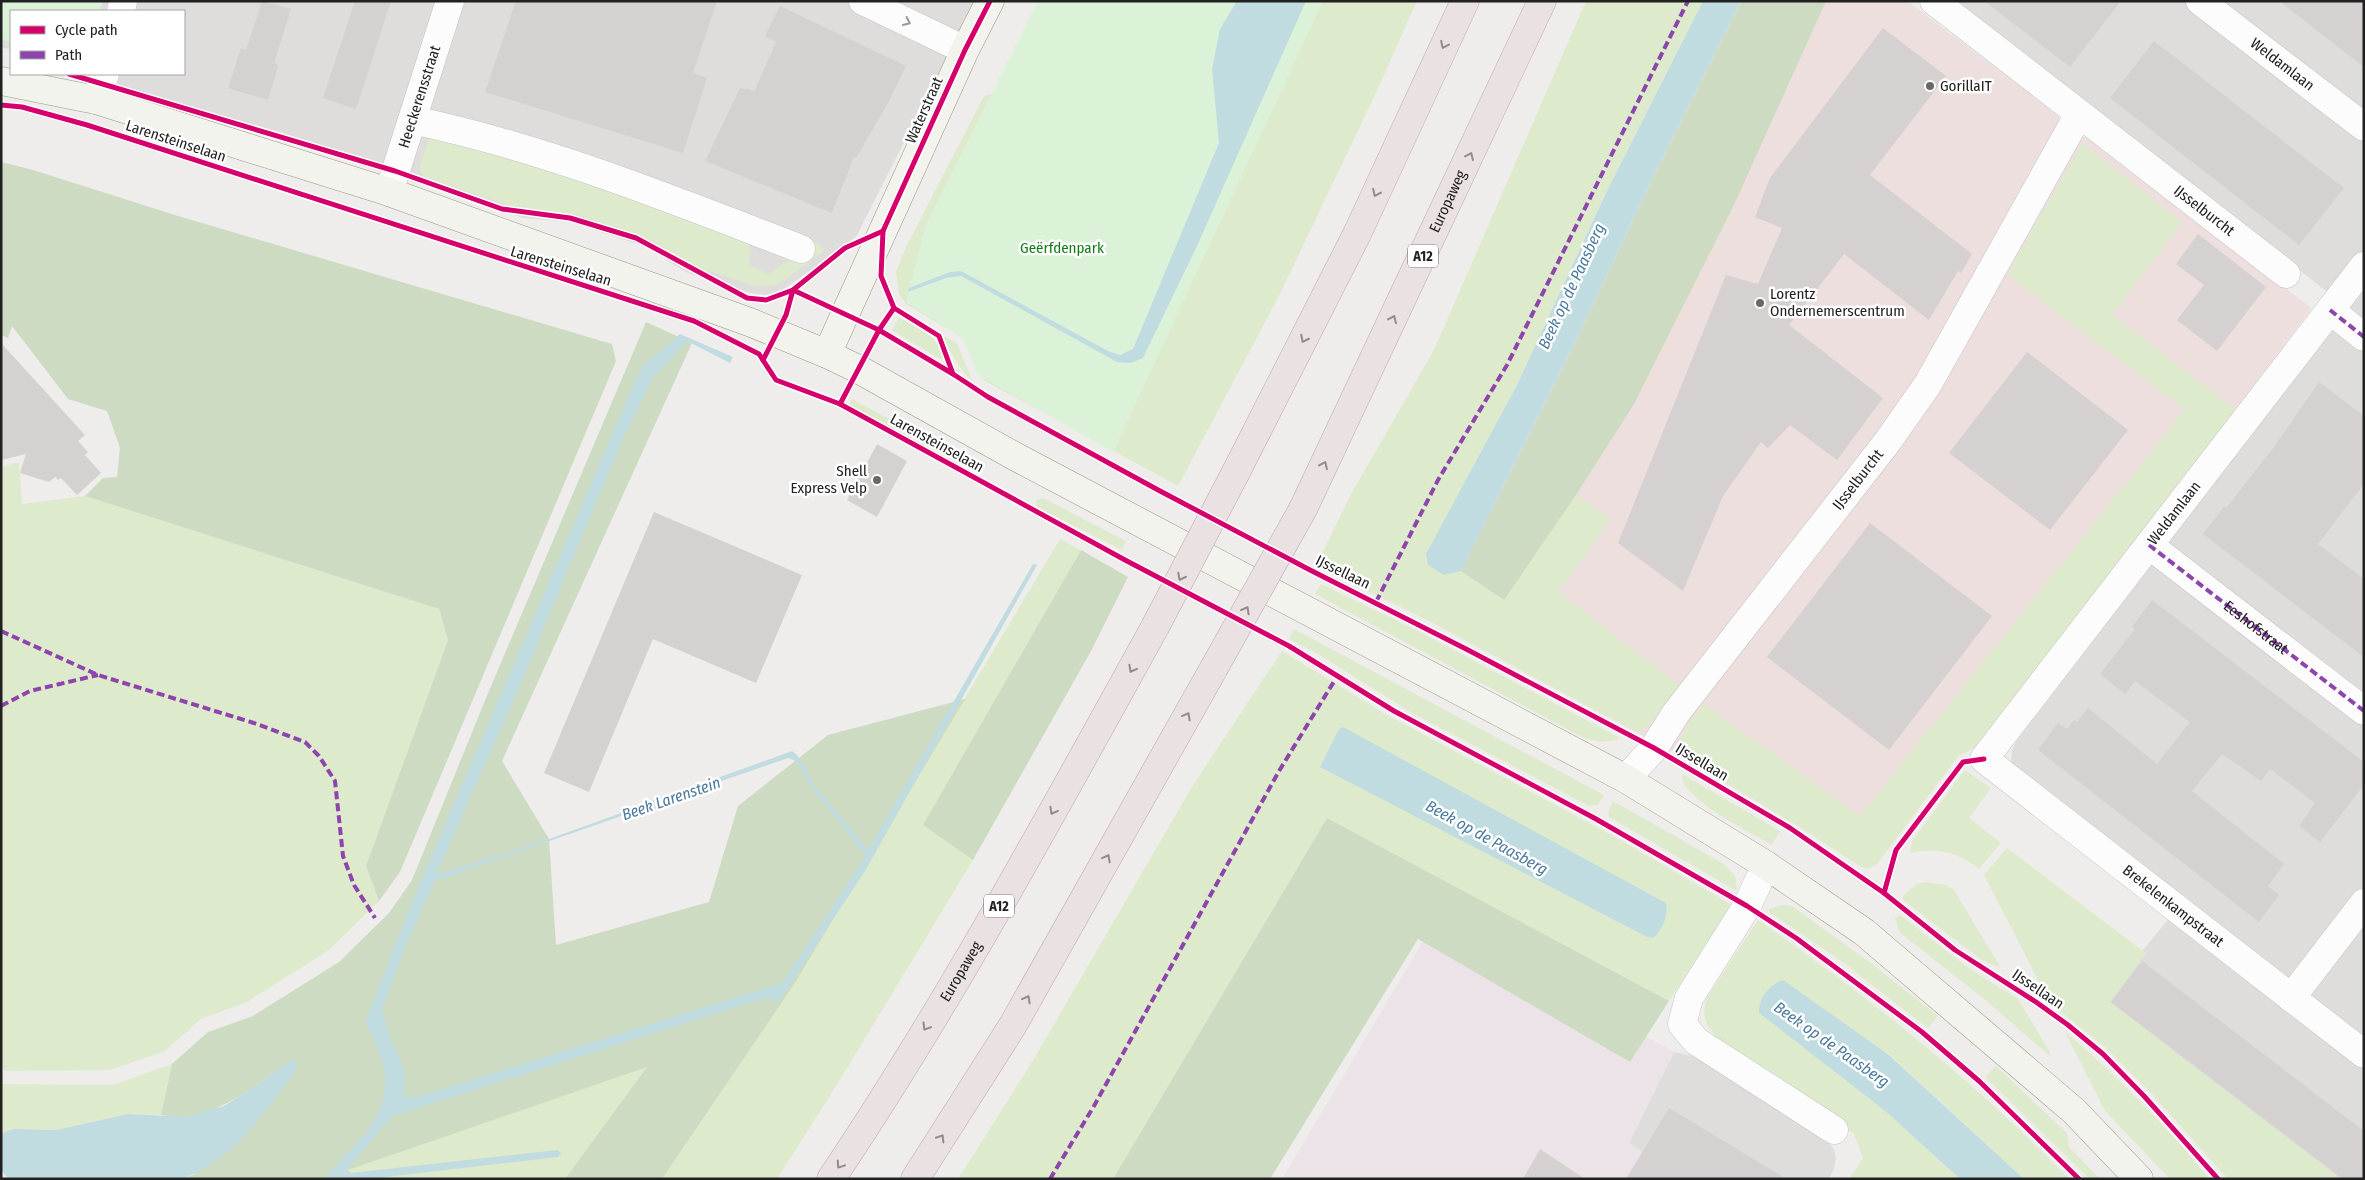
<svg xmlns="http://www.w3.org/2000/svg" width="2365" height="1180" font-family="'Fira Sans Condensed',sans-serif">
<rect width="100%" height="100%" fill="#efedeb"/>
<g fill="#dedddc">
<path d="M 1,1 L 976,1 L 857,235 L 849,243 L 781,291 L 775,294 L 765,295 L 746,292 L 686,272 L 646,247 L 571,222 L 523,218 L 84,74 L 184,74 L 184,11 L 11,11 L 11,50 L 1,47 Z"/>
<path d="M 1954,1 L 2364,1 L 2364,1179 L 2245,1179 L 2093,1011 L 2184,900 L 2013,769 L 2011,762 L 2012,751 L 2016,742 L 2348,308 Z"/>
<path d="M 1674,1052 L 1693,1056 L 1827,1139 L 1834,1150 L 1836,1158 L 1834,1169 L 1829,1179 L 1657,1179 L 1629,1143 Z"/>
</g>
<path fill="#ecdfde" d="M 1794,1 L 1907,1 L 2058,115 L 2060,121 L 2085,138 L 2087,136 L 2311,308 L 2310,311 L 1976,747 L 1959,755 L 1877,863 L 1867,869 L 1863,868 L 1797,825 L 1684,758 L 1426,619 Z"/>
<path fill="#ece3e9" d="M 1434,923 L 1674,1052 L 1629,1143 L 1664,1166 L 1657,1179 L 1282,1179 Z"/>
<g fill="#deeacc" fill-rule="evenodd">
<path d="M 1295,1 L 1417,1 L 1374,97 L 1280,294 L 1178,486 L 985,381 L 978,375 L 963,338 L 906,304 L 899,294 L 896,272 L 906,247 L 984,96 Z"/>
<path d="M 1586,1 L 1703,1 L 1607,191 L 1516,387 L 1444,575 L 1461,571 L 1504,599 L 1576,495 L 1611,519 L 1558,592 L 1680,685 L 1650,724 C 1645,729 1641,731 1633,730 L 1431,622 L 1316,566 L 1351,494 L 1434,350 Z"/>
<path d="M 430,136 L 644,200 L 747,241 L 750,249 L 749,266 L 769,274 L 784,263 L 801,260 L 811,240 L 818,243 L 824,251 L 777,285 L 755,286 L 690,265 L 653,241 L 574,214 L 526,211 L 424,177 L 419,169 Z"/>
<path d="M 2082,144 L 2182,222 L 2112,315 L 2235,409 L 1976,747 L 1958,756 L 1877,864 L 1870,868 L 1863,868 L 1798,826 L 1684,758 C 1673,738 1693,719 1704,704 L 1860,816 L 2185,410 L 2007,274 Z"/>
<path d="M 899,317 C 915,327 942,337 942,358 L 940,359 L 892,330 Z"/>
<path d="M 938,333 L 957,343 L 972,380 C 955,367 952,348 938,333 Z"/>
<path d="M 852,399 L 930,441 L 972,457 L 975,464 L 975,469 L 968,473 L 852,408 L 849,405 Z"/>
<path d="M 19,462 L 22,504 L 85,496 L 439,609 L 448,640 L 366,866 L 379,901 L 329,950 L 247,1002 L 201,1019 L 165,1051 L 110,1070 L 5,1071 L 1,1066 L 1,467 Z"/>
<path d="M 1043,498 L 1126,541 L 1122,550 L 1037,507 L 1036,500 Z"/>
<path d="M 1060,539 L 1081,550 L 924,825 L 973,860 L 838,1083 L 777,1179 L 662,1179 L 795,983 Z"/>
<path d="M 1321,584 L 1416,630 L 1618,737 L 1619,740 L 1601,742 L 1584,738 L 1315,594 Z"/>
<path d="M 1294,629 L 1604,795 L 1598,805 L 1589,806 L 1412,713 L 1318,654 L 1289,639 Z"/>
<path d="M 1282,651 L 1385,714 L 1608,833 L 1730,904 L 1729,908 L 1669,1001 L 1327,818 L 1113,1179 L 958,1179 L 1032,1062 L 1193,785 ZM 1320,766 L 1667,911 L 1647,937 Z"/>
<path d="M 1965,770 L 1991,788 L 1969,818 L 2001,843 L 1979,869 C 1958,852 1937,847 1910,853 L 1912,841 Z"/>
<path d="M 1682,774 L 1780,831 L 1772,845 C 1752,833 1679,798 1682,774 Z"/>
<path d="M 1613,801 L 1724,864 L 1735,876 L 1737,889 L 1735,890 L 1609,817 L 1608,812 Z"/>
<path d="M 2007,848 L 2146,953 L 2110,1002 L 2341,1179 L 2228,1179 L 2150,1092 L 2107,1049 L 2050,1003 L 1984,875 Z"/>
<path d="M 1926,882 L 1945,885 L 1954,890 L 2001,968 L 1982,960 L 1903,900 L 1903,896 L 1917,884 Z"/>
<path d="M 1782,905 L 1792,906 L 1872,964 L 1938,1016 L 1928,1028 L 1837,958 L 1769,912 L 1769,909 Z"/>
<path d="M 1900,915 L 1970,969 L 2018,999 L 2050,1052 L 2050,1056 L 1984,999 L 1899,932 L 1895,918 Z"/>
<path d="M 1758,920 C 1869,997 1974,1081 2069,1179 L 2024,1179 L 1889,1054 L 1774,983 L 1759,1006 L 1759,1013 L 1884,1110 L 1960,1179 L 1849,1179 L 1863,1158 L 1854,1134 L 1727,1046 C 1709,1032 1698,1018 1708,996 Z"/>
<path d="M 2065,1032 C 2118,1076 2166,1126 2209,1179 L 2170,1179 L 2105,1111 Z"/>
<path d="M 172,1064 L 161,1115 L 128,1114 L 56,1130 L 13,1129 L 1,1134 L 1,1084 L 113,1085 Z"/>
<path d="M 648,1066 L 565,1179 L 337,1179 L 347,1170 Z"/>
<path d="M 1996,1066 L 2067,1133 L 2069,1147 L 2100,1179 L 2090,1179 L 1985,1077 Z"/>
</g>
<g fill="#cddbc2">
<path d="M 1741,1 L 1826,1 L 1734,205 L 1634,404 L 1576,495 L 1504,600 L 1461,571 L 1571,351 L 1656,171 Z"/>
<path d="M 1,162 L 33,170 L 175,215 L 612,344 L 616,361 L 400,872 L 379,901 L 366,866 L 448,640 L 439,609 L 85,496 L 103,478 L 117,477 L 120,448 L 107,411 L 68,399 L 12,326 L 8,338 L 1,335 Z"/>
<path d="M 646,322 L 692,343 L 502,761 L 549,839 L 556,945 L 709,902 L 738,806 L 828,735 L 965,699 L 795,983 L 662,1179 L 565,1179 L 647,1067 L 348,1170 L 337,1179 L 181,1179 L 193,1175 L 293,1059 C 264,1080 221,1114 184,1117 C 177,1118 168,1116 161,1115 L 172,1064 L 208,1032 L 253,1016 L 339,962 L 389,913 L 412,880 L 486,698 Z"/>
<path d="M 1081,550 L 1128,577 L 1091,651 L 973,860 L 923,825 Z"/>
<path d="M 1327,818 L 1669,1001 L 1630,1062 L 1418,939 L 1270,1179 L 1113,1179 Z"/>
</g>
<g fill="#dbf2d9">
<path d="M 1,1 L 103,1 L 100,11 L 11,11 L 11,42 L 1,39 Z"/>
<path d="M 1038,1 L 1323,1 L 1113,452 L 978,375 L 962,337 L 906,302 L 925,226 Z"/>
</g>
<g fill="#c0dce0" fill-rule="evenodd">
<path d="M 1237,1 L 1306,1 L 1197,246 L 1143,358 L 1131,363 L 1117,362 L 961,276 L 946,278 L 908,292 L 909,288 L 950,272 L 961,271 L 1108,351 L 1120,355 L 1133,349 L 1219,143 L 1212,69 L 1220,29 Z"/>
<path d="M 1703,1 L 1741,1 L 1656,171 L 1571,351 L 1461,571 L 1444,575 L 1428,565 L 1426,554 L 1516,387 L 1607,191 Z"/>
<path d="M 680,334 L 733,357 L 730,363 L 687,341 L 653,378 L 620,445 L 521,683 L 436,875 L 552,838 L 792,751 L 797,755 L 815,786 L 868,850 L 1033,564 L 1037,565 L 865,871 L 779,1001 L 769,1003 L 773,996 L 758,1000 L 393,1116 C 390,1119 349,1166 347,1170 L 351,1173 L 558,1150 L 561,1153 L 558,1157 L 369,1179 L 325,1179 C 338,1158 360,1144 372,1124 C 396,1087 384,1057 365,1023 L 412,902 L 635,381 L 643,366 ZM 788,758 L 796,761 L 810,785 L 866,856 L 782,983 L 413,1098 L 404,1096 L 405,1072 L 389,1034 L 382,1009 L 408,940 L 435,881 Z"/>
<path d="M 1343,727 L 1666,903 C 1668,915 1663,930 1653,938 L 1647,937 L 1320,767 L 1339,729 Z"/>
<path d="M 1783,980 L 1889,1055 L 2024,1179 L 1960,1179 L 1884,1110 L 1759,1013 C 1758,999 1770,984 1783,980 Z"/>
<path d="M 293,1059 L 296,1062 L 297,1069 C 263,1113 236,1160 181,1179 L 8,1179 L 1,1169 L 1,1134 L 13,1129 L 56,1130 L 128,1114 L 185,1117 L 224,1106 L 258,1084 Z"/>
</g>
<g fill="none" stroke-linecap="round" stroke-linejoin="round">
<path stroke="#c0dce0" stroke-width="9" d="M 653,805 L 705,787"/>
</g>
<g fill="#d4d1d0">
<path d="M 262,1 L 291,9 L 274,63 L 277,64 L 278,67 L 268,100 L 228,88 L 241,48 L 246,50 Z"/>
<path d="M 355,1 L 391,1 L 356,109 L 323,98 Z"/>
<path d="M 516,1 L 717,1 L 693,73 L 707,78 L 683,153 L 485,92 Z"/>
<path d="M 1984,1 L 2121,1 L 2070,67 Z"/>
<path d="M 2279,1 L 2364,1 L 2364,67 Z"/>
<path d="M 780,6 L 906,66 L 889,101 L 856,158 L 854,157 L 832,213 L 705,161 L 740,88 L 746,90 L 747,88 L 754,92 L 776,42 L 765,36 Z"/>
<path d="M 1883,28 L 1946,76 L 1870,175 L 1972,254 L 1961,273 L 1958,271 L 1929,320 L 1844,254 L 1789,325 L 1883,398 L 1837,460 L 1790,425 L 1768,448 L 1761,442 L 1723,496 L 1683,591 L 1618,543 L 1726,275 L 1758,284 L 1782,228 L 1755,217 L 1770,178 Z"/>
<path d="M 2154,41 L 2344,188 L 2299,245 L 2110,98 Z"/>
<path d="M 2198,234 L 2266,287 L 2217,351 L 2177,320 L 2204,285 L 2176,264 Z"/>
<path d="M 1,343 L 85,435 L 78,441 L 88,452 L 85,455 L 101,473 L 77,495 L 61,478 L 58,480 L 55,477 L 49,482 L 20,473 L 26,454 L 1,460 Z"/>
<path d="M 2027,352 L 2128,430 L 2050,530 L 1949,453 Z"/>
<path d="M 2319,382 L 2364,416 L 2364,484 L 2318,544 L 2364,579 L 2364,657 L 2203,534 L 2224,507 L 2226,508 L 2274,447 Z"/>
<path d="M 877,444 L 907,461 L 877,517 L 847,500 Z"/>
<path d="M 654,512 L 802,575 L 756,683 L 653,639 L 589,792 L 544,773 Z"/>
<path d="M 1870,523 L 1992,616 L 1889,750 L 1767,657 Z"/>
<path d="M 2152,600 L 2364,762 L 2364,785 L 2320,842 L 2299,826 L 2315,803 L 2270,769 L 2261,781 L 2222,754 L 2192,791 L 2284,864 L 2268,886 L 2279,895 L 2259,922 L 2038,750 L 2058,723 L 2067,729 L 2074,720 L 2077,722 L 2088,708 L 2157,764 L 2190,722 L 2135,681 L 2125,694 L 2100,674 L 2135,629 L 2132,627 Z"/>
<path d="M 2142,961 L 2364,1131 L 2364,1179 L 2343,1179 L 2111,1002 Z"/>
<path d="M 1669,1108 L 1737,1149 L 1786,1179 L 1626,1179 Z"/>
<path d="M 1540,1149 L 1585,1179 L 1523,1179 Z"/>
</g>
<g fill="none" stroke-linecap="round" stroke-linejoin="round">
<g stroke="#c5c4c3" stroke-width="29">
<g id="street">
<path d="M 863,1 L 965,50"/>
<path id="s1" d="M 1934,1 L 2286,274"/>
<path id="s2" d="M 2200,1 L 2364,127"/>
<path d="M 121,11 L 123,1"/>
<path d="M 96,100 L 105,74"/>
<path d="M 412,120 C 546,148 673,200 801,249"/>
<path id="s3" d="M 389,192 L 450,1"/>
<path id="s4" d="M 2364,266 L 1984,759 L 2364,1054"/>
<path d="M 2330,310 L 2364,337"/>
<path d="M 2149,545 L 2364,711"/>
<path id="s5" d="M 1626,779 L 1654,748 L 1676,713 L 1888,441 L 1928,384 L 2079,114"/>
<path d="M 1766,865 L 1747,906 L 1689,998 L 1682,1024 L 1696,1041 L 1834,1130"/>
<path d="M 2291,998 L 2364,903"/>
</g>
</g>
<g stroke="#989883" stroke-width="29">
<g id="secondary">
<path d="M 1,81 L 96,100 L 389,192 L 752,323 L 827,354 L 858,369 L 1018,458 L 1626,779 L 1766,865 L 1864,932 L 2074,1111 L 2139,1179"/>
<path d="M 827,354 L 965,50 L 990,1"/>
</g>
</g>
<g stroke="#c2a3af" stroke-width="29">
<g id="highway">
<path d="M 1236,472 L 1357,234 L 1465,1"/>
<path id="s6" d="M 1303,509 L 1542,1"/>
<path id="s7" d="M 831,1179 C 950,1002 1052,813 1155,627"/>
<path d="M 915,1179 L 1013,1025 L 1214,668"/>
</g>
</g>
<use href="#street" stroke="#fdfcfc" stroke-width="28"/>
<use href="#secondary" stroke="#f3f3ed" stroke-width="28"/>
<use href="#highway" stroke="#eae1e3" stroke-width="28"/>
<g stroke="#c2a3af" stroke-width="29" stroke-linecap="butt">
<g id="highway-bridge">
<path d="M 1155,627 L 1236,472"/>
<path d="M 1214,668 L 1303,509"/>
</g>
</g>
<use href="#highway-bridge" stroke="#eae1e3" stroke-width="28"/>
<g stroke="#8e44ad" stroke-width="4" stroke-dasharray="8 4" stroke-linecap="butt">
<path d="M 2330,310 L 2364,337"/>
<path id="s8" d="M 2149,545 L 2364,711"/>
<path d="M 1376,602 L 1438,480 L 1507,365 L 1688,1"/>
<path d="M 1,631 L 98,675 L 254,723 L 305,742 L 319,756 L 335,781 L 343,856 L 354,885 L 375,918"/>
<path d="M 1,706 L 30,691 L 98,675"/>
<path d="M 1050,1179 L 1094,1106 L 1279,771 L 1338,675"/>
</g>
<g stroke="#fff" stroke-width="8">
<g id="cycleway">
<path d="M 69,74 L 395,171 L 502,209 L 570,218 L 636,238 L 747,298 L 766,300 L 793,290 L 879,330 L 953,374 L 988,397 L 1160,491 L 1310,570 L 1468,650 L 1654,748 L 1790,828 L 1884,893 L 1955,950 L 2036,1002 L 2068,1025 L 2103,1054 L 2144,1096 L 2218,1179"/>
<path d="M 1,105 L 22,107 L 87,125 L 694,321 L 759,354 L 776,380 L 840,404 L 1125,560 L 1289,646 L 1394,711 L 1596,819 L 1747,906 L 1796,938 L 1922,1032 L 1979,1081 L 2079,1179"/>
<path d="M 763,360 L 786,315 L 793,290 L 845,248 L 883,231"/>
<path d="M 953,374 L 939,336 L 894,308 L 881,276 L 883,231 L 965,50 L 990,1"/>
<path d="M 840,404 L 879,330 L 894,308"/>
<path d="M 1884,893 L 1896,850 L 1963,762 L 1984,759"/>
</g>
</g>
<use href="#cycleway" stroke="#d6006c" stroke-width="5"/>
</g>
<defs><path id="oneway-chevron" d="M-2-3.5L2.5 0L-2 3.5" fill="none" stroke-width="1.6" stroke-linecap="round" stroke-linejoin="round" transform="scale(1.25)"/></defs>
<use stroke="#9a9999" href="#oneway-chevron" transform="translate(907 22) rotate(25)"/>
<g stroke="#908b8c">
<use href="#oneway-chevron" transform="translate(1444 45) rotate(115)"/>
<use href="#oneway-chevron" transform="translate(1470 156) rotate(-65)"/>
<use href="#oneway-chevron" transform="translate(1376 193) rotate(115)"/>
<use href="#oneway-chevron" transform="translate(1393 319) rotate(-65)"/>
<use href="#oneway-chevron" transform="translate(1304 339) rotate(117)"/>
<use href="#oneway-chevron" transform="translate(1324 465) rotate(-65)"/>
<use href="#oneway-chevron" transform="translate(1181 577) rotate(117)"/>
<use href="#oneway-chevron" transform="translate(1246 610) rotate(-61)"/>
<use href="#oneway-chevron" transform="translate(1132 669) rotate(119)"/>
<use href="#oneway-chevron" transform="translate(1187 716) rotate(-61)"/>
<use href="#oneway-chevron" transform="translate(1053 811) rotate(119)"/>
<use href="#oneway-chevron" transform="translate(1107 858) rotate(-61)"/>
<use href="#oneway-chevron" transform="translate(1027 999) rotate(-61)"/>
<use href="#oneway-chevron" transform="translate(926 1027) rotate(121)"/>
<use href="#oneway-chevron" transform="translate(941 1138) rotate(-58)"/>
<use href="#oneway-chevron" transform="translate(840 1165) rotate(124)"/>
</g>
<g fill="#696868" stroke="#fff" stroke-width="2">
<circle cx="1930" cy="86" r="5"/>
<circle cx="1760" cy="303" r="5"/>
<circle cx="877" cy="480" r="5"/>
</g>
<g text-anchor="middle" stroke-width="5" stroke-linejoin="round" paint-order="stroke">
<g fill="#fff" stroke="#646464" stroke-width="1">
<rect x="1408" y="244.5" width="30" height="23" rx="4"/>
<rect x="984" y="894.5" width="30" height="23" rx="4"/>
</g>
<g font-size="14" font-weight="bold" fill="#212121">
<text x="1423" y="261">A12</text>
<text x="999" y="911">A12</text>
</g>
<g font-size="15" fill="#212121" stroke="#fff">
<text dy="5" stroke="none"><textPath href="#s2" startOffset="104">Weldamlaan</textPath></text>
<text dy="5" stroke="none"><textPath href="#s3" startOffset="100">Heeckerensstraat</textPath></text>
<text transform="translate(924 110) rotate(-66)" y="5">Waterstraat</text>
<text transform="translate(176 141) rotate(18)" y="5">Larensteinselaan</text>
<text dy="5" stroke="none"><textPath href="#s6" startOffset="340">Europaweg</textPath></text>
<text dy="5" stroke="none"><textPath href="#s1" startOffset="342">IJsselburcht</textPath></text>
<text transform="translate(561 266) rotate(17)" y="5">Larensteinselaan</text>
<text transform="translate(937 443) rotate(29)" y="5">Larensteinselaan</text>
<text dy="5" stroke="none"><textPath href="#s5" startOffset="379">IJsselburcht</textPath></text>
<text transform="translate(2174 513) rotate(-52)" y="5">Weldamlaan</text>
<text transform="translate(1343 572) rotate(26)" y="5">IJssellaan</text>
<text dy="5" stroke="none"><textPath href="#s8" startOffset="135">Eeshofstraat</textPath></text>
<text transform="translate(1702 762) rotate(31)" y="5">IJssellaan</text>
<text dy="5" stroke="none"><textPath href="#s4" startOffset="862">Brekelenkampstraat</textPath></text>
<text dy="5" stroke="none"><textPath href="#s7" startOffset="245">Europaweg</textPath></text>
<text transform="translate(2038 989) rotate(34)" y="5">IJssellaan</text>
</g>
<g font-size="15" fill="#212121" stroke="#fff" text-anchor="start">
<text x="1940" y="91">GorillaIT</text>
<text x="1770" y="299">Lorentz<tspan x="1770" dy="17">Ondernemerscentrum</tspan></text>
<text x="867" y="476" text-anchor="end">Shell<tspan x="867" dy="17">Express Velp</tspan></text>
</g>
<g font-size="15" fill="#137b14" stroke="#fff">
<text x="1062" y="253">Geërfdenpark</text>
</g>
<g font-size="16" font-style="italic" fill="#4c7a9c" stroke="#fff">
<text transform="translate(1571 286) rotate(-65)" y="6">Beek op de Paasberg</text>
<text transform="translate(671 798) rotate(-19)" y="6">Beek Larenstein</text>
<text transform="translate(1487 837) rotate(29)" y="6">Beek op de Paasberg</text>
<text transform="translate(1832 1044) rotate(35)" y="6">Beek op de Paasberg</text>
</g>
</g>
<rect width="2365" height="1180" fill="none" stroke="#212121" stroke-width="5"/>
<rect x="10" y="10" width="175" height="65" fill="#ffffff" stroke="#a6a6a6"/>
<rect x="20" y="26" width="25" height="8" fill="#d6006c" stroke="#a6a6a6"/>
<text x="55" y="35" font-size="15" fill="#212121">Cycle path</text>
<rect x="20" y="51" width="25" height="8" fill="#8e44ad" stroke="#a6a6a6"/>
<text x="55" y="60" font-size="15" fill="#212121">Path</text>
</svg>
